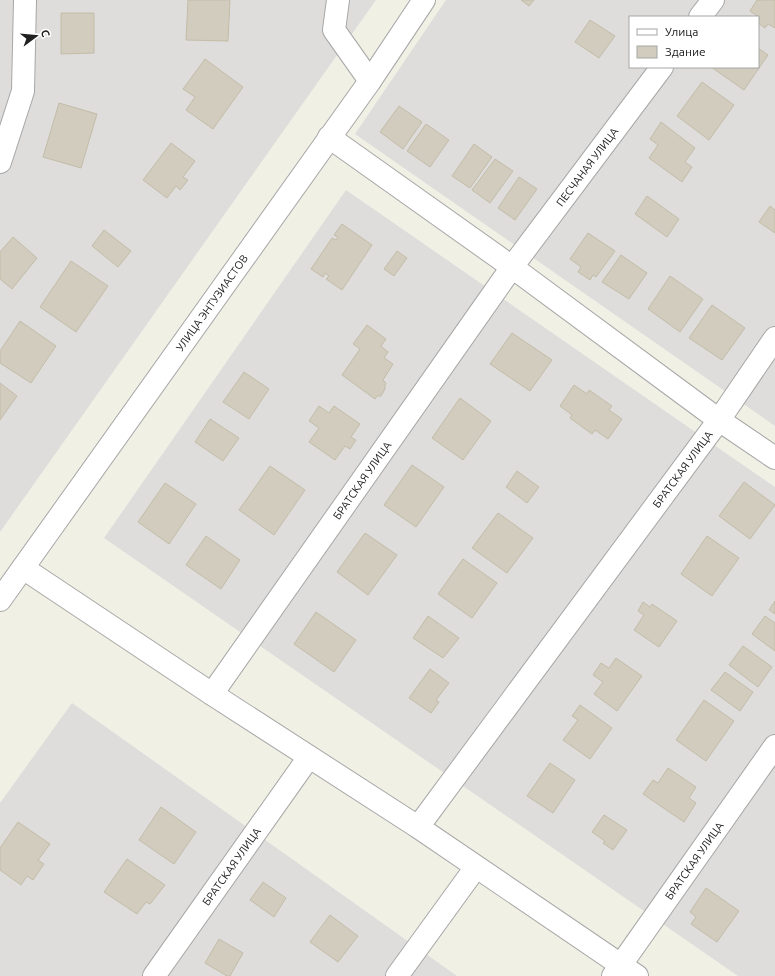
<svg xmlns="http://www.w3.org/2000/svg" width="775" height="976" font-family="Ubuntu,sans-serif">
<rect width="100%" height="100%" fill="#f1f0e5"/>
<g fill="#dedddc" fill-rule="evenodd">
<path d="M 0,0 L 376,0 L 0,532 Z"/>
<path d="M 446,0 L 775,0 L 775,426 L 355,134 ZM 630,17 L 758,17 L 758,67 L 630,67 Z"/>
<path d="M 346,190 L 775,487 L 775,976 L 738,976 L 104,538 Z"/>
<path d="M 72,703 L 457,976 L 0,976 L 0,803 Z"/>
</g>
<g fill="#d1ccbe" stroke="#c3bca7">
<path d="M 188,0 L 230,0 L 228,41 L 186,40 Z"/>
<path d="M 521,0 L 534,0 L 529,6 Z"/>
<path d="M 757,0 L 775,0 L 775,28 L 768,24 L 765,28 L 758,23 L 760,18 L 750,11 Z"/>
<path d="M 61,13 L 94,13 L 94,53 L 61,54 Z"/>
<path d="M 590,20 L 615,36 L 599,58 L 575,42 Z"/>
<path d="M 758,48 L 768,55 L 744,90 L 711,67 L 758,67 Z"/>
<path d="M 205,59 L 243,87 L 213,129 L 186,110 L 195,97 L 183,89 Z"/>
<path d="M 702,82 L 734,105 L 709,140 L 677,116 Z"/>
<path d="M 59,103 L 97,114 L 81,168 L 43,157 Z"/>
<path d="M 399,106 L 422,122 L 403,149 L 380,132 Z"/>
<path d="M 661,122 L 695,148 L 685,162 L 692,167 L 682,182 L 649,158 L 658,145 L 650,139 Z"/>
<path d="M 426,124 L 449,140 L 430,167 L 407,151 Z"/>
<path d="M 171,143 L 195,161 L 183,177 L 188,180 L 180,190 L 176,186 L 167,198 L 143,180 Z"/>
<path d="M 474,144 L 492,157 L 470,188 L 452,176 Z"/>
<path d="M 495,159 L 513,171 L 490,203 L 472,190 Z"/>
<path d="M 519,177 L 537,189 L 515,220 L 498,208 Z"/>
<path d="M 647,196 L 679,219 L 667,237 L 635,214 Z"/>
<path d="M 770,206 L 775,210 L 775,233 L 759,222 Z"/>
<path d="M 342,224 L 372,245 L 342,290 L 326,279 L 329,276 L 325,273 L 323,277 L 311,269 L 332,238 L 336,240 L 338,237 L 334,235 Z"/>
<path d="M 104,230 L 131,251 L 118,267 L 92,246 Z"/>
<path d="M 588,233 L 615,251 L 596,277 L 593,275 L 590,280 L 578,272 L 581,267 L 570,259 Z"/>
<path d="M 13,237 L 37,258 L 12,289 L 0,279 L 0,252 Z"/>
<path d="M 397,251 L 407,258 L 394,276 L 384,269 Z"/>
<path d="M 621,255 L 647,273 L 629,299 L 602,282 Z"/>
<path d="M 71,261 L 108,286 L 76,332 L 40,307 Z"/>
<path d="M 670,276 L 703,299 L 680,332 L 648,309 Z"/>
<path d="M 712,305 L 745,328 L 722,360 L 689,338 Z"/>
<path d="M 20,321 L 56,346 L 31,383 L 0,363 L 0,351 Z"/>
<path d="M 367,325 L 386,339 L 381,346 L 388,352 L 384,358 L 393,364 L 383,380 L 386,383 L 385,385 L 385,389 L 381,396 L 377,396 L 375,399 L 342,375 L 360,349 L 353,344 Z"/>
<path d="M 512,333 L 552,360 L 530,391 L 490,364 Z"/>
<path d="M 244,372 L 269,389 L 249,419 L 223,402 Z"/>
<path d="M 0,383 L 17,396 L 0,420 Z"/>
<path d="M 574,385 L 587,394 L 589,390 L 612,406 L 609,410 L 622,419 L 608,439 L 595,430 L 592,434 L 570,418 L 572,415 L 560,406 Z"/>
<path d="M 460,398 L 491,421 L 463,460 L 432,438 Z"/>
<path d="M 319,406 L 329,413 L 334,406 L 360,424 L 351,437 L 356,440 L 350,449 L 345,446 L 335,460 L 309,442 L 319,428 L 309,421 Z"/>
<path d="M 210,419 L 239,438 L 223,461 L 195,442 Z"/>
<path d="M 412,465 L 444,487 L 416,527 L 384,505 Z"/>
<path d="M 270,466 L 305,490 L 274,535 L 239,510 Z"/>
<path d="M 517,471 L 539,487 L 527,503 L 506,487 Z"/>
<path d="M 744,482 L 775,505 L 750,539 L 719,516 Z"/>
<path d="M 165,483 L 196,504 L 169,544 L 138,522 Z"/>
<path d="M 498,513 L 533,538 L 507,573 L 472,548 Z"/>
<path d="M 365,533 L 397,555 L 368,595 L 337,572 Z"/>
<path d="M 206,536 L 240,560 L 221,589 L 186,565 Z"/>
<path d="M 707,536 L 739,558 L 712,596 L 681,574 Z"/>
<path d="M 463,559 L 497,583 L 472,618 L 438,594 Z"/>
<path d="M 775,601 L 775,614 L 769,610 Z"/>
<path d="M 643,602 L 650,607 L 652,604 L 677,621 L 659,647 L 634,630 L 644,615 L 638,611 Z"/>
<path d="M 316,612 L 356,640 L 334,672 L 294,644 Z"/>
<path d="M 428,616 L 459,638 L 443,658 L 413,638 Z"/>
<path d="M 765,616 L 775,623 L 775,651 L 752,634 Z"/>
<path d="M 743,646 L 772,667 L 758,687 L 729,665 Z"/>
<path d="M 616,658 L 642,676 L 617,711 L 594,694 L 603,682 L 593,675 L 601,663 L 609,668 Z"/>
<path d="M 430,669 L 449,683 L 436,700 L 439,702 L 431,713 L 409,698 Z"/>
<path d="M 725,672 L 753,692 L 740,711 L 711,690 Z"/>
<path d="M 704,700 L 734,721 L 706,761 L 676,740 Z"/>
<path d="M 580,705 L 612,728 L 590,759 L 563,740 L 578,720 L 572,716 Z"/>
<path d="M 550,763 L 575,780 L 553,813 L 527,796 Z"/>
<path d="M 668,768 L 696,787 L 689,798 L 696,803 L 684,822 L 643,794 L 653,780 L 658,783 Z"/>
<path d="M 161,807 L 196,832 L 174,864 L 139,840 Z"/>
<path d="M 604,815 L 627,830 L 613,850 L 603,843 L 605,841 L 592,832 Z"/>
<path d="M 18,822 L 50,844 L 38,860 L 44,864 L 33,880 L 27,876 L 21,885 L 0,870 L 0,848 Z"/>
<path d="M 127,859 L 165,885 L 150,904 L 146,902 L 137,914 L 104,892 Z"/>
<path d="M 263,882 L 286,898 L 274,917 L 250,900 Z"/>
<path d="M 706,888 L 739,911 L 717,942 L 691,924 L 696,917 L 690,912 Z"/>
<path d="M 330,915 L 358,936 L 338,962 L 310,942 Z"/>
<path d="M 219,939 L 243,953 L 230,976 L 227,976 L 205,963 Z"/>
</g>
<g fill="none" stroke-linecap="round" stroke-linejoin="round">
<g stroke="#a7a7a7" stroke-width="24">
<g id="minor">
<path d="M 338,0 L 334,30 L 370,81"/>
<path d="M 700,17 L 713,0"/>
<path d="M 329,137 L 512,267 L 719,420 L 775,458"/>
<path d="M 0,162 L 23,91 L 25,0"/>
<path d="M 23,568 L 212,694 L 418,827 L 637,976"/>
<path id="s1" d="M 0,600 L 370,81 L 424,0"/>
<path id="s2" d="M 212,694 L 512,267 L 662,67"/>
<path id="s3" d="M 418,827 L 719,420 L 775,338"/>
<path id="s4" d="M 154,976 L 309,757"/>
<path d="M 397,976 L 476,867"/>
<path id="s5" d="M 613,976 L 775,746"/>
</g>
</g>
<use href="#minor" stroke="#fff" stroke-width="22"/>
</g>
<g text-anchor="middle" stroke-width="3.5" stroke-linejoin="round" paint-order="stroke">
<g font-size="11" fill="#202020" stroke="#fff">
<text dy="4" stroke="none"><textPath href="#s2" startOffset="647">ПЕСЧАНАЯ УЛИЦА</textPath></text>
<text dy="4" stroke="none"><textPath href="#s1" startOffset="365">УЛИЦА ЭНТУЗИАСТОВ</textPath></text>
<text dy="4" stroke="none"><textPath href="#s3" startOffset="445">БРАТСКАЯ УЛИЦА</textPath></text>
<text dy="4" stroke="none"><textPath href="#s2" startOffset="261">БРАТСКАЯ УЛИЦА</textPath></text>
<text dy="4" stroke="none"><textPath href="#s5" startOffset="141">БРАТСКАЯ УЛИЦА</textPath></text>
<text dy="4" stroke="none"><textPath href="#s4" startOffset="134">БРАТСКАЯ УЛИЦА</textPath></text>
</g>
</g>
<rect x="629" y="16" width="130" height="52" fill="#ffffff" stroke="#a6a6a6"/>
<rect x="637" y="29" width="20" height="6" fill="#ffffff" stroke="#a6a6a6"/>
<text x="665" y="36" font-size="12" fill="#202020">Улица</text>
<rect x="637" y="46" width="20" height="12" fill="#d1ccbe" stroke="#a6a6a6"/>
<text x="665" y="56" font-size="12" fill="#202020">Здание</text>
<g transform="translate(36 36) rotate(74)" stroke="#ffffff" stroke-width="3" paint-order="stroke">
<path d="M0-3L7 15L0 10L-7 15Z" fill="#202020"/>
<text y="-6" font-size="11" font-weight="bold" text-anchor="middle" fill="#202020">С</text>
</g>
</svg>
